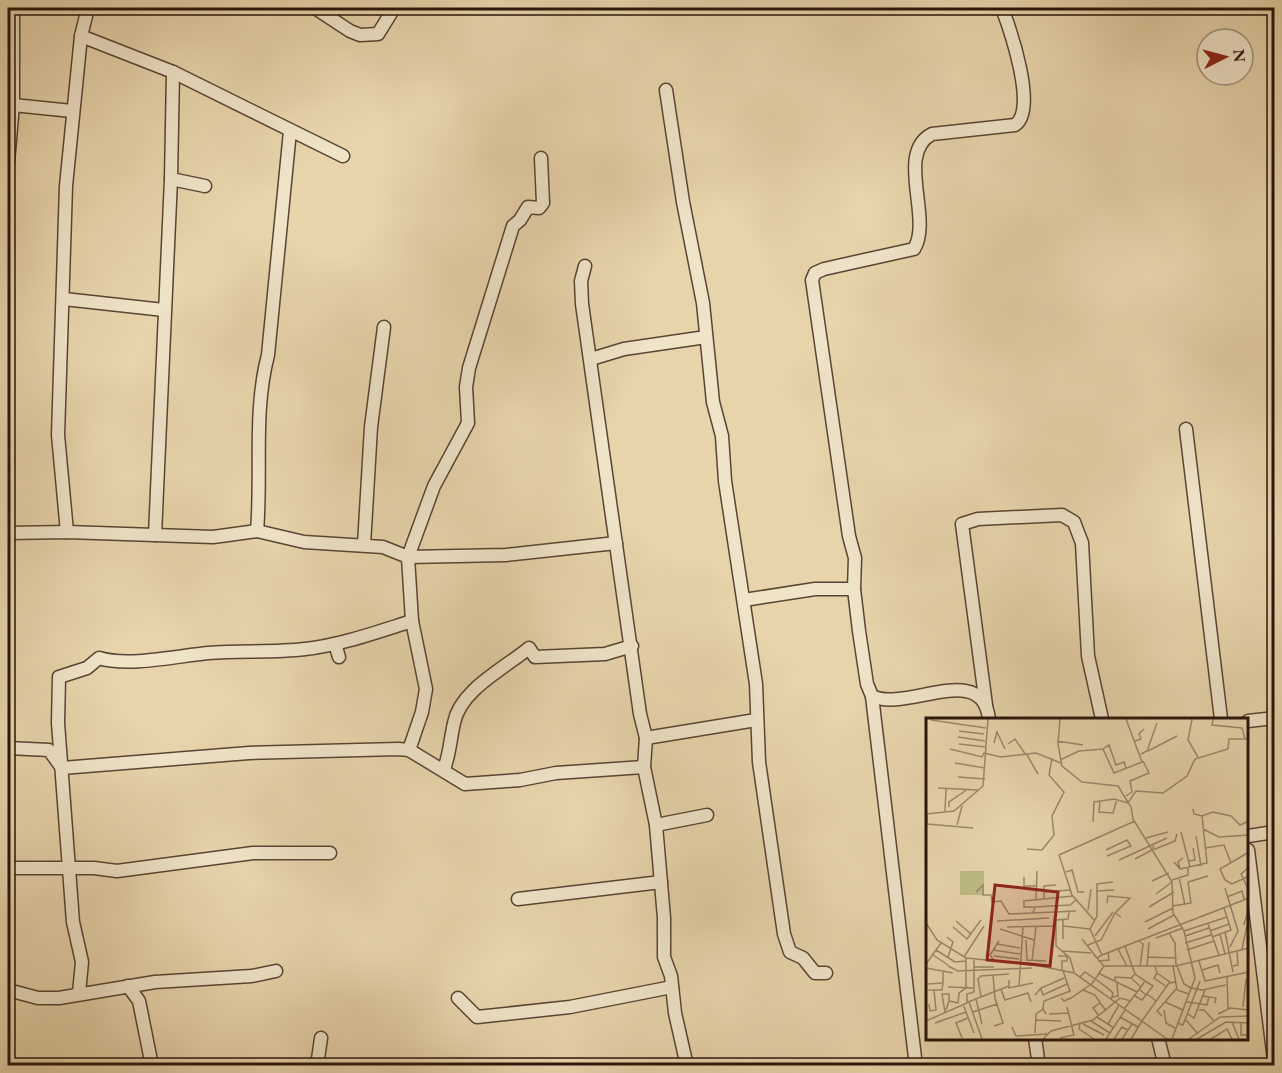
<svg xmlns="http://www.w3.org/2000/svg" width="1282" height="1073" font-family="'EB Garamond',serif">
<rect width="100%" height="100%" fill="#e7d4ab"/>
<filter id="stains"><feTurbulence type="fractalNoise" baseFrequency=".00333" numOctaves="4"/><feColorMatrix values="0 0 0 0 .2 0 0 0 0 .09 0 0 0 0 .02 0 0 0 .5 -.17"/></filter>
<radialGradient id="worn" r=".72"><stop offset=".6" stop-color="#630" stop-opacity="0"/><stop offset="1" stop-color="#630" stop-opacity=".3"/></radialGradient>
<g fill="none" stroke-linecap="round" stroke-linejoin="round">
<g stroke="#594534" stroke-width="15">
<g id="minor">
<path d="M 315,8 L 350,31 L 360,35 L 378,34 L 391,13"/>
<path d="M 81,36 L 88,8"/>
<path d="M 666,90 L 683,202 L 703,303 L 713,402 L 722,436 L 725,481 L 756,684 L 759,762 L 784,934 L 790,952 L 803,958 L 815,973 L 826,973"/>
<path d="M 13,105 L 72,111"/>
<path d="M 8,162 L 13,105 L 13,8"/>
<path d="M 171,179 L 205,186"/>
<path d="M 585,266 L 581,281 L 582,304 L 640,714 L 646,738 L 644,767 L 656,825 L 664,918 L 664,957 L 671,976 L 675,1013 L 687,1066"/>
<path d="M 64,299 L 164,310"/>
<path d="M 591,359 L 624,349 L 706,337"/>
<path d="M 1186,429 L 1221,719"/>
<path d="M 257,531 C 262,473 253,412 268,355 L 290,131"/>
<path d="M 67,532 L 58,435 L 66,186 L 81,36 L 173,72 L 343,156"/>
<path d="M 8,533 L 67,532 L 213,537 L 257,531 L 304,542 L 383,547 L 408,557 L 506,555 L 616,543"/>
<path d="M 155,535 L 171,179 L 173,72"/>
<path d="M 364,545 L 371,427 L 384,327"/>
<path d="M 744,600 L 815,589 L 854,589"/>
<path d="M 335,644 L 339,657"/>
<path d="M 872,696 L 916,1066"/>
<path d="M 986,705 L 962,524 L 978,519 L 1062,515 L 1074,522 L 1082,543 L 1088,656 L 1102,719"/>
<path d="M 989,719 C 982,660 906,713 872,696 L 867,684 L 859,631 L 854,589 L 855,558 L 849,536 L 812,280 L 815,273 L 824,269 L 914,249 C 933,219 895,153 932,134 L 1015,125 C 1038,110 1010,29 1002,8"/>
<path d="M 1248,721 L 1274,718"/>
<path d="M 646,738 L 756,720"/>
<path d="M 8,748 L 49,750 L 62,768 L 249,753 L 398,749 L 409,750 L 465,784 L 520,780 L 556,773 L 644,767"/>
<path d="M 409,750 L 422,712 L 426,689 L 412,621 L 408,557 L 434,486 L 468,423 L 466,387 L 469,368 L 513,226 L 520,220 L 528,207 L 539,208 L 543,203 L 541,158"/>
<path d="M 444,769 C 450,753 450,740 454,723 C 460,690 505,668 529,648 L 535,657 L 605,654 L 632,646"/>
<path d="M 656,825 L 707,815"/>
<path d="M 1248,836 L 1274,832"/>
<path d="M 1248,850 L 1274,1060"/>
<path d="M 8,868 L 94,868 L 117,871 L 253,853 L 330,853"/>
<path d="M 518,899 L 661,882"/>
<path d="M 128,986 L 139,1001 L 152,1066"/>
<path d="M 8,990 L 38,998 L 59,998 L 155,982 L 252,976 L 276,971"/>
<path d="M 79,993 L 82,962 L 73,922 L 58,723 L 59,677 L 87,668 L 99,658 C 128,667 177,656 208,653 C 240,650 273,653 305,649 C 341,645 377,632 412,621"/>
<path d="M 458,998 L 477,1017 L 570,1007 L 672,987"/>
<path d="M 1035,1038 L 1039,1066"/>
<path d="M 1158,1038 L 1165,1066"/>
<path d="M 317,1066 L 321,1038"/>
</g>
</g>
<use href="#minor" stroke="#efe3c8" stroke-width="12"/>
</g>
<g transform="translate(926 718)">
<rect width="322" height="322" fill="#e7d4ab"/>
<path d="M 34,153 L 58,153 L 58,177 L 34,177 Z" fill="#bdbb83"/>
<path fill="none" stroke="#9b886b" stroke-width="1.5" d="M 134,1 L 132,26 L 136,48 L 156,64 L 192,68 L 205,89 L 207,101 L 246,164 L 247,195 L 258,213 L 269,260 L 246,321M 266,1 L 262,22 L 272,39M 287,1 L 286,7 L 316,10 L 319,21M 5,2 L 60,10M 33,13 L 58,16M 32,19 L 59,23M 131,23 L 157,27M 209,23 L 215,21 L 213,16 L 218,11M 68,25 L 71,14 L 79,31M 33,26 L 60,29M 82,26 L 89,21 L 100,37M 24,31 L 56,39 L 58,35 L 75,39 L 110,35 L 135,45M 177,31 L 183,27 L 190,47 L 198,44 L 200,50M 222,33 L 251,18M 215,36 L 221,33 L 231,5M 101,37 L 112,56M 134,42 L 153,33 L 177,31 L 188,55 L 216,44 L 200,1M 29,45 L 59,50M 32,59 L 59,61M 12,70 L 52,72M 200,78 L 206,74 L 204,63 L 223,55 L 217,43M 174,83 L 173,94 L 187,95 L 191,81M 23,89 L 23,84 L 42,71M 267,91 L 268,96 L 276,98 L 287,94 L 305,98 L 314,107 L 323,103M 19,93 L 20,71M 0,96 L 28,93 L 57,68 L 62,1M 1,96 L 1,106 L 47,110M 167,104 L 168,84 L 188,81 L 202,85 L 210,73 L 237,75 L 261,58 L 269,41 L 302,31 L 303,21 L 323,21M 31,107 L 36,88M 277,111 L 293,119 L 323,117M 255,114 L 264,149M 270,118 L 275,148M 220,120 L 242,114M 279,130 L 298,127 L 305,145M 101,131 L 116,132 L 128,117 L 126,98 L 138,74 L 123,57 L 126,40M 229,131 L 249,123 L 251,116M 180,132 L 201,122 L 205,128 L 181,138M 323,134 L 294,151 L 299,162 L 306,166 L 323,158M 209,141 L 228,131 L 227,128M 193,142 L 241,120M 262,143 L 269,142 L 267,130M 248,144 L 254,151 L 252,144 L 257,140M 323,149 L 315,156 L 323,173M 254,151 L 281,145 L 276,98M 140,154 L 146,152 L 152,174 L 158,174M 98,159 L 98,168 L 111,168M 253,159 L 259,187M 246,162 L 262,157 L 262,150M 226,163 L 243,155M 187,164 L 171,166 L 171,173 L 188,172M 130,167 L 118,168 L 118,181 L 147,178M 299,170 L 312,213 L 304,229M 171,173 L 171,198 L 164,211 L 176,237M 50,174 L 57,167 L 57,177 L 65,177 L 66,184 L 75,183 L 83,196 L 107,195 L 109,189 L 144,187 L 151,181M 118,174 L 144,172M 230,176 L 246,164M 301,179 L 316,173 L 318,181M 110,182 L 111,153M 181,185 L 182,178 L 204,180 L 189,195M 247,188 L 265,185 L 262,164 L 282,158M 108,189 L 98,189 L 98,183 L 118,181M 223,189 L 248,174M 162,192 L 165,171M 143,194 L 142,201 L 130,202 L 130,228 L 144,240 L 148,254M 107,195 L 150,193M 137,201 L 137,221M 30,203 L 45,216M 71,203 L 123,200M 169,203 L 146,177 L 133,137 L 209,103M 219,204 L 247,190M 0,205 L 11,222 L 40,240 L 109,247 L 148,255 L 241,321M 282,206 L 293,237M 318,207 L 323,189M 137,208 L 164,211M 27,209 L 41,221 L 55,202M 81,209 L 130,208M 74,211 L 108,222M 222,211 L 248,197M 258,213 L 301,199M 284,213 L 303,206M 299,214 L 307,254M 243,215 L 249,225 L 250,248M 294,216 L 299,236M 169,218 L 187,194M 259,218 L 283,210M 21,219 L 27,224 L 22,239M 286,219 L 305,212 L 298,190M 230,220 L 257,210M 156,221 L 171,240M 100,222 L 101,242 L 120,243M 213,223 L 217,226 L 214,249M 259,225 L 285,217M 71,226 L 94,230M 162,227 L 175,222 L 189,195 L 195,199M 199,228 L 209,256 L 219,263 L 215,269M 192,231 L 201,248M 316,231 L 321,207M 10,232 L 29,244 L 40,243M 67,232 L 94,236M 261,232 L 288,223M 136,233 L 165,235M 7,237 L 22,247M 68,238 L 93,241M 132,238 L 141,238 L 141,243 L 136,243 L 136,253M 38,239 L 58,208M 222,239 L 249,240M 68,242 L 64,237 L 73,223M 106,243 L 110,209M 172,243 L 183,242 L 182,234M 273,243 L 279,263M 0,246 L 15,225M 22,248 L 32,253 L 106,250M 178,248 L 171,240 L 176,237 L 323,180M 221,248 L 223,224M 229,248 L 231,255 L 244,264M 247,248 L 251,272 L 263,276M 251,248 L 258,266 L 265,270M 307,248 L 312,247 L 311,233M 48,249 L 68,249M 0,250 L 27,255M 276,252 L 292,247 L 294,255M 172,255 L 211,274M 231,255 L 228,260 L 241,269M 67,257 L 69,280 L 77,305 L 68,308M 0,258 L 0,287M 301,258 L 302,291M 154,259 L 159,254 L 179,268 L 187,275 L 185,282M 279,263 L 323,254M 189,264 L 189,259 L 205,260 L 209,256M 1,266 L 17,265 L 17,253M 165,267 L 178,248 L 250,248 L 323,230M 93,268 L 97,209M 22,269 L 47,270M 82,270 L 107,265M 265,270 L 276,272 L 300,267M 75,271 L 79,282 L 102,275 L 105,284M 115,271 L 117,277 L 141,266M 213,271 L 220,277 L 227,268 L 219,263M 250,271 L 239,284 L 257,292M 2,272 L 16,272 L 17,265M 157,272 L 169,277 L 180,293M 109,277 L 115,270 L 138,260M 209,278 L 216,282 L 221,276 L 230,283M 277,278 L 290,280 L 289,285M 55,279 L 52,261 L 55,258 L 83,256M 186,279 L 192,278 L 191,265M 135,280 L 138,283 L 145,280 L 164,267M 50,281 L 56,306M 42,284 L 83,268 L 83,262M 43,284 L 56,321M 261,284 L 281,287 L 283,279M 32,285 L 33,275 L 40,270 L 40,240M 3,286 L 4,293 L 10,292 L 8,272M 37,286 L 48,315M 317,289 L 320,261M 117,291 L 118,283 L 144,273 L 137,253M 198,291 L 215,269 L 205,260M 20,292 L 23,283 L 32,285M 238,292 L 240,305 L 249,310M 273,292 L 278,292 L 288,303M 19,294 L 16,276 L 23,276 L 23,283M 47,294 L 71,286M 123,296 L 143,295M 262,296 L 268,300 L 279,272M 292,296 L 304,290 L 323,292M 173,298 L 167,290 L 174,285M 236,298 L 231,293 L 239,284M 171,299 L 188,310M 194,299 L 212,309M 110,302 L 135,303M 260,302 L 272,316M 0,303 L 41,285 L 41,276 L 48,274 L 48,242M 165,303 L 184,315M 216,303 L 243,265 L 250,264M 306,304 L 313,321M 9,305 L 40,294M 154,305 L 153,311 L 168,321M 251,305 L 257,307 L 274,263M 315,305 L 315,317 L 323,317M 157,306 L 178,317M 182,306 L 193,287M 86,309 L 90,318 L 121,316M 109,315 L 110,296 L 117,291 L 120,296M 36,320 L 30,305 L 42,300M 134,320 L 148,317 L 141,289M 117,321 L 125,313 L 167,302 L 194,280 L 205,283M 180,321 L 199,292M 188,321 L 196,309 L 202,312M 196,321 L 206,306M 205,321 L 216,303M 263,321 L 294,299 L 323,298M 271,321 L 300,304 L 323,305M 285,321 L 301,311 L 306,321"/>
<path fill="#8f2418" fill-opacity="0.15" stroke="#8f2418" stroke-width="3" d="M 69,167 L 132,174 L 124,248 L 61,242 Z"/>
<rect width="322" height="322" fill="none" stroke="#2a150c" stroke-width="3"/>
</g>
<rect width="1282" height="1073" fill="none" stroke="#e7d4ab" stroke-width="30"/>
<rect x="9" y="9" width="1264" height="1055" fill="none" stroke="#2a150c" stroke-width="3"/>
<rect x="15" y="15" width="1252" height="1043" fill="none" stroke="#2a150c" stroke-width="1.5"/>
<g transform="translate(1225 57) rotate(84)"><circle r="28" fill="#efe3c8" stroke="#a0917d" stroke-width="1.5"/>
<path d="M0-4.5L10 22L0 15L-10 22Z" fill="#8f2418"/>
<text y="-9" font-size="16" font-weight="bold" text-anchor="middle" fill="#2a150c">N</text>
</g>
<rect width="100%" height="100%" filter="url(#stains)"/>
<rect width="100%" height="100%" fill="url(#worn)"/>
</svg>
